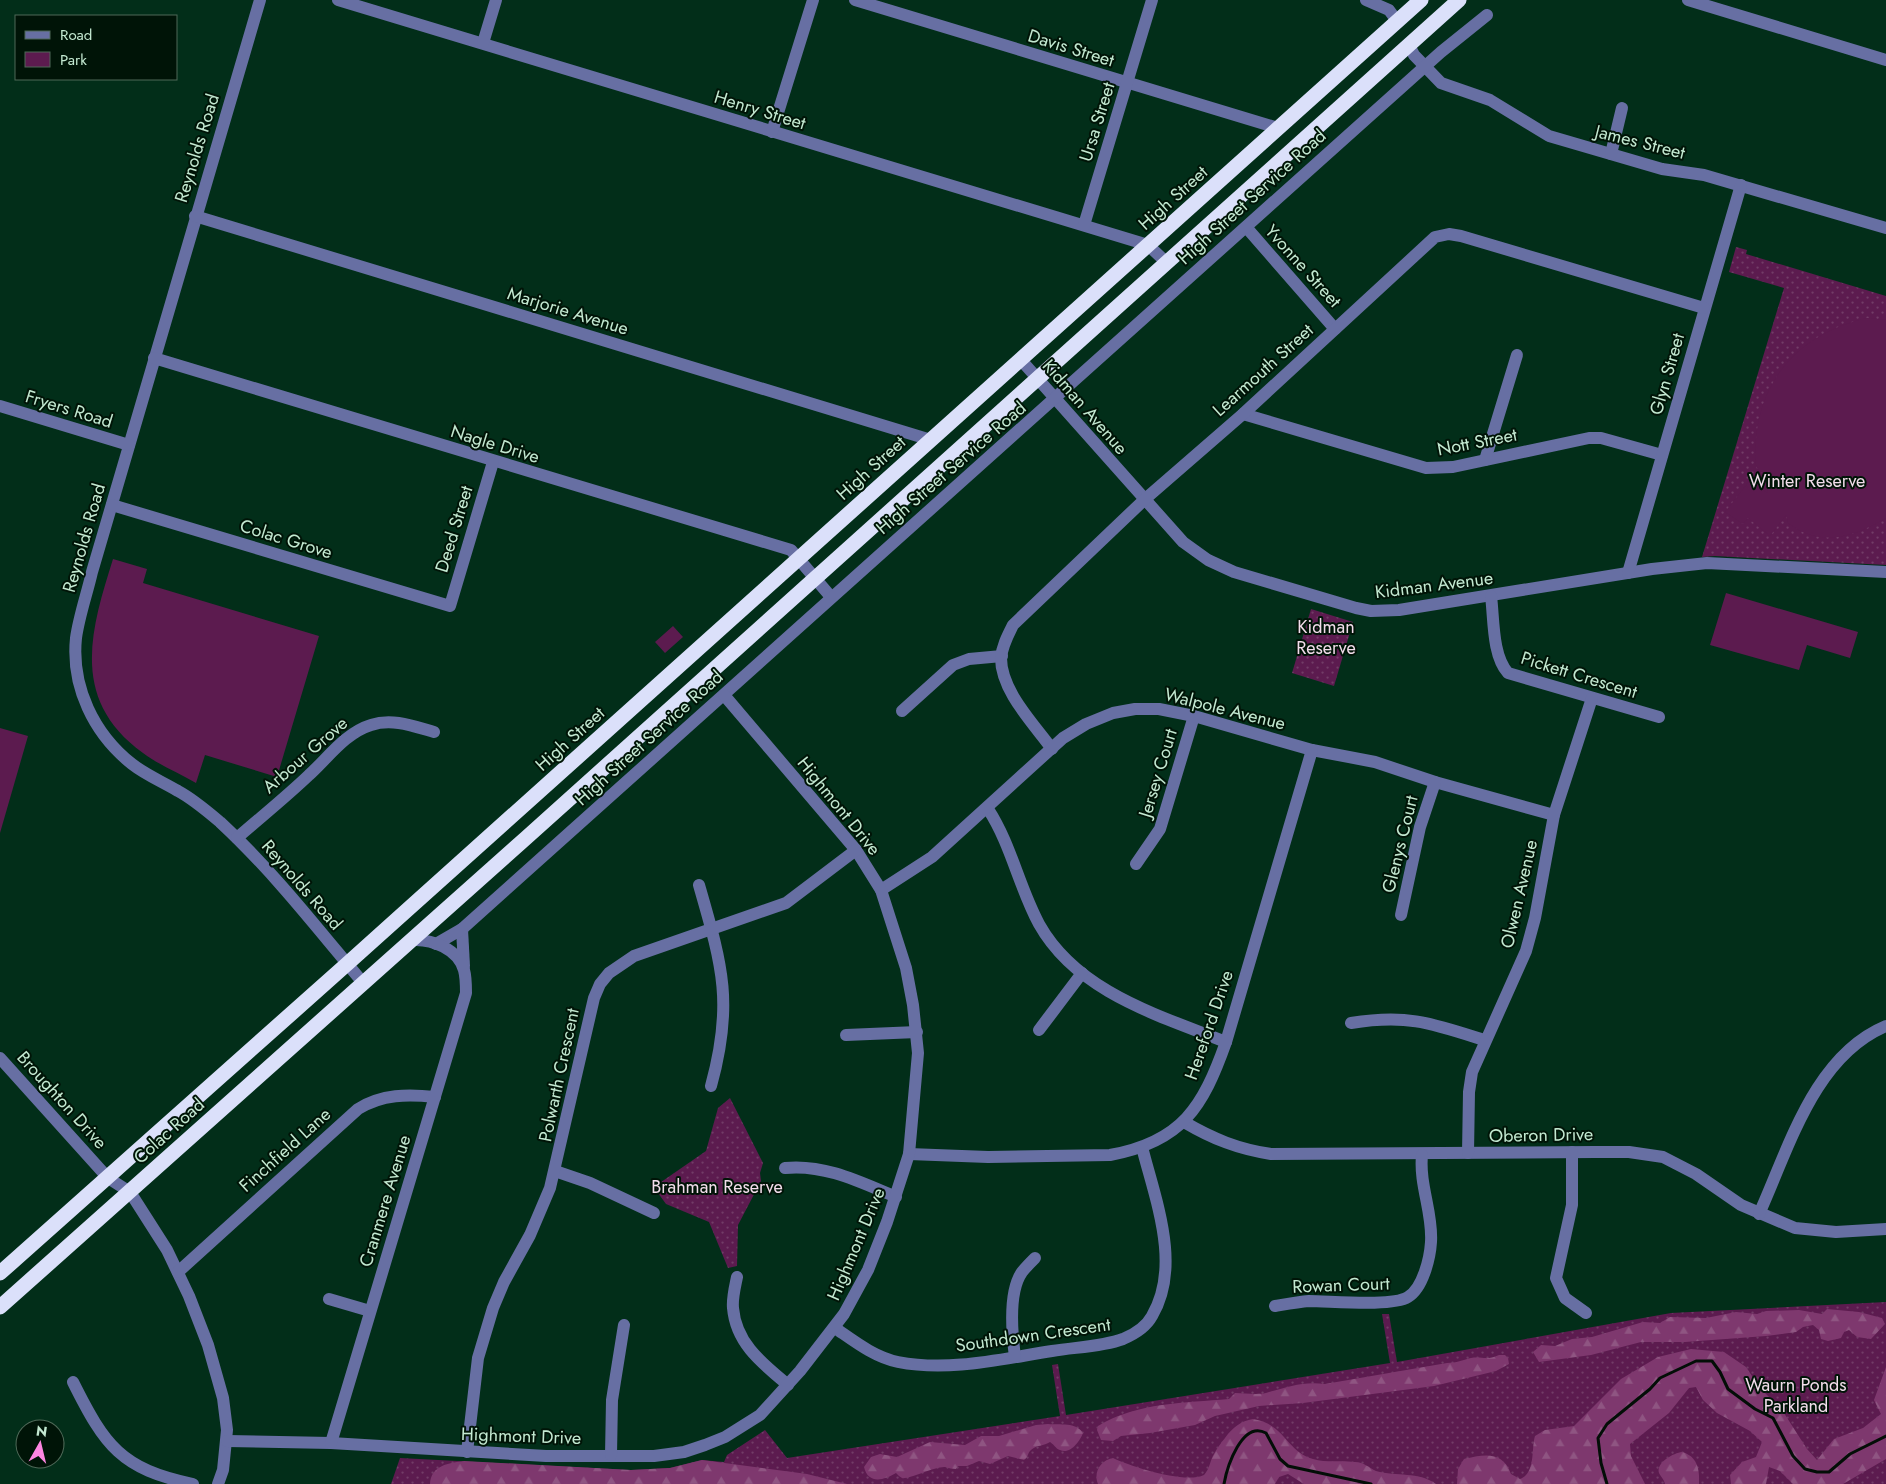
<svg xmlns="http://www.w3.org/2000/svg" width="1886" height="1484" font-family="Jost,sans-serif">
<defs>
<pattern id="green-dots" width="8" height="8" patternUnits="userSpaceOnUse" patternTransform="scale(1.25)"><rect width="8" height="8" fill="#5c1b4f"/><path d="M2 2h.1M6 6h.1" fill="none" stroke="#723c67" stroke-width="1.8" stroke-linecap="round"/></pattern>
<pattern id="forest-firs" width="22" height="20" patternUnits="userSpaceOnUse" patternTransform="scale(1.25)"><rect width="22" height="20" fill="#7e386e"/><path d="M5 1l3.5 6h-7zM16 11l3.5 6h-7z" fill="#8f5582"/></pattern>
</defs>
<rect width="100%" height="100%" fill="#022e19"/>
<g fill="url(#green-dots)">
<path d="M 1736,247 L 1747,250 L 1746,254 L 1886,296 L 1886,565 L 1715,556 L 1702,557 L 1784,288 L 1729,272 Z"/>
<path d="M 1311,609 L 1353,622 L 1334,686 L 1292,673 Z"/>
<path d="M 730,1098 L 763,1163 L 760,1173 L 761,1181 L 738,1225 L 737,1266 L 728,1268 L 709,1222 L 666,1204 L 658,1193 L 651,1189 L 706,1151 L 718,1108 Z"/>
<path d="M 1886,1302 L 1886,1484 L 391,1484 L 400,1458 L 631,1470 L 670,1468 L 702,1460 L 724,1462 L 727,1455 L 765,1430 L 787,1458 L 1060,1416 L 1052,1365 L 1058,1364 L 1066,1415 L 1390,1363 L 1382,1314 L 1389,1314 L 1397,1362 L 1671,1313 Z"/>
</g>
<g fill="url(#forest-firs)">
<path d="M 1827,1309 L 1859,1312 L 1882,1318 L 1885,1324 L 1871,1339 L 1857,1337 L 1849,1330 L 1844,1332 L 1841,1338 L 1828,1341 L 1821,1339 L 1819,1330 L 1813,1325 L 1803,1327 L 1796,1332 L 1766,1336 L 1685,1342 L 1641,1342 L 1591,1355 L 1539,1362 L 1533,1352 L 1541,1345 L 1555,1346 L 1572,1339 L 1592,1337 L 1643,1322 L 1660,1323 L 1670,1317 L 1706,1318 L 1736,1312 L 1757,1314 L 1766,1311 L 1799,1310 L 1822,1314 Z"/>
<path d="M 1691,1349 L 1724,1352 L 1746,1367 L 1760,1388 L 1782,1410 L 1807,1449 L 1817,1460 L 1834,1439 L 1863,1428 L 1881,1414 L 1874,1400 L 1886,1367 L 1886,1459 L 1843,1484 L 1793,1484 L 1780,1471 L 1769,1467 L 1766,1484 L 1731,1484 L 1730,1475 L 1742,1462 L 1756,1457 L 1762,1442 L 1750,1431 L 1717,1413 L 1703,1400 L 1696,1387 L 1689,1388 L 1669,1413 L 1630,1444 L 1631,1456 L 1645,1484 L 1457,1484 L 1458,1469 L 1464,1459 C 1485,1454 1503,1451 1511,1474 L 1520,1479 C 1536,1473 1531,1449 1535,1436 L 1545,1430 L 1574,1426 L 1621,1379 L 1658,1357 Z"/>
<path d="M 1499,1355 L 1505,1355 L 1508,1358 L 1509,1364 L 1496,1371 L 1434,1386 L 1303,1403 L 1259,1406 L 1215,1416 L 1195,1425 L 1150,1433 L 1121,1436 L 1113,1441 L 1101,1440 L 1097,1430 L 1098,1426 C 1138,1402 1185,1403 1229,1399 L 1235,1393 C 1244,1393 1257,1395 1266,1393 C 1287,1387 1303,1381 1325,1384 L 1447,1363 C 1457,1363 1462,1360 1471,1358 C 1482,1356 1486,1361 1499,1355 Z"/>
<path d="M 1253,1419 C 1285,1424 1286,1451 1313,1459 C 1326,1463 1342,1460 1355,1462 C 1364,1462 1369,1468 1376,1471 C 1397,1477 1418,1471 1436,1484 L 1304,1484 L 1288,1474 L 1279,1477 L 1275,1484 L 1098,1484 C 1093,1472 1101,1460 1113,1458 C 1132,1467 1185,1484 1204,1475 C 1210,1469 1210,1460 1214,1454 C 1217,1448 1221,1443 1225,1438 C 1233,1427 1241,1421 1253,1419 Z"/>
<path d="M 1048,1424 C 1060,1425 1076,1422 1083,1433 C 1080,1441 1070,1455 1060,1450 C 1056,1449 1054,1444 1050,1442 C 1044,1446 1036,1445 1031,1450 C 1027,1453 1029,1457 1024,1460 L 1008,1456 L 990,1464 L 979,1461 L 967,1466 L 958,1466 L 956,1469 C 952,1469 949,1468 945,1467 C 936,1466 907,1480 902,1478 C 900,1477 898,1475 896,1473 C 883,1481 868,1484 864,1467 L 871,1457 L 880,1454 L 897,1457 L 930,1442 L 965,1445 L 981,1436 L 999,1436 L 1036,1425 Z"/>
<path d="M 1682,1452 C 1697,1456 1700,1469 1699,1484 L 1665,1484 C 1664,1479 1661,1477 1659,1473 C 1656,1462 1674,1453 1682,1452 Z"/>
<path d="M 702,1460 L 807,1474 L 847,1484 L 430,1484 C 431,1465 449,1463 464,1461 L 631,1470 L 670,1468 Z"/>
</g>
<g fill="#5c1b4f">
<path d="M 1867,318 L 1886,320 L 1886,518 C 1854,537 1821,548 1788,523 L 1786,515 L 1770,536 L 1748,518 L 1743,524 L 1725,512 L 1750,480 L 1767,493 L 1768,491 C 1766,486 1765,479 1762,473 C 1760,469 1759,472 1757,468 C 1753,457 1756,441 1757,430 C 1766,369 1809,331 1867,318 Z"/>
<path d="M 113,559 L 147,569 L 143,583 L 319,636 L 277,777 L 205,755 L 196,783 C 179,773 159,765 143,753 C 70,700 90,632 113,559 Z"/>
<path d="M 1726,593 L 1858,632 L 1850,658 L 1807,645 L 1799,670 L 1710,645 Z"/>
<path d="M 673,626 L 683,637 L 665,653 L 655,642 Z"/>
<path d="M 0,728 L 28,736 L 0,833 Z"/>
</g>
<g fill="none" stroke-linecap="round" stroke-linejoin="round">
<g stroke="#030e07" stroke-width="3">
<path d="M 1224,1484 C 1227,1467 1242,1420 1266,1433 L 1280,1459 L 1288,1466 L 1371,1484"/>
<path d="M 1607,1484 L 1601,1463 L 1598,1438 L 1607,1424 L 1650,1389 L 1660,1378 L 1696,1361 L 1712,1361 L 1720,1372 L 1728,1389 L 1755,1409 L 1773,1418 L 1793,1456 L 1805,1469 L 1817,1472 L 1829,1472 L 1850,1454 L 1886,1436"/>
</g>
<g stroke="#676fa3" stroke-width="12">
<path d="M 260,0 L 92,572 C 87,594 79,616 76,638 C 71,687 94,734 132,764 C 146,775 163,782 178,791 C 193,799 207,811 220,822 C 273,871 318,929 364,984"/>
<path d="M 338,0 L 1148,245 L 1167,263"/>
<path d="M 855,0 L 1278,128"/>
<path d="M 1366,0 L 1389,10 L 1397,21"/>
<path d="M 1688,0 L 1886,60"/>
<path d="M 483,43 L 496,0"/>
<path d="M 1409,45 L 1414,55 L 1441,83 L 1490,100 L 1549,136 L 1662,169 L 1704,175 L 1886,228"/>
<path d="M 772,132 L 813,0"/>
<path d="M 1611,154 L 1622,108"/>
<path d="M 195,216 L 931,440"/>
<path d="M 1084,225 L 1152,0"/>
<path d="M 1246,227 L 1335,329"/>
<path d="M 154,358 L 791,550 L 831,597"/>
<path d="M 1021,360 L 1183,542 L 1208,560 L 1234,572 L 1356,608 L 1371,611 L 1399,610 L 1652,569 L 1707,563 L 1886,572"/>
<path d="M 0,406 L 129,445"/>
<path d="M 1243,414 L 1426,468 L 1453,467 L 1589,438 L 1601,438 L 1662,455"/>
<path d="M 1485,460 L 1517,355"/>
<path d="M 112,505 L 450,606 L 493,462"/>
<path d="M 1628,573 L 1741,185"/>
<path d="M 1491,596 C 1494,619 1492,655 1508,673 L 1659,717"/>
<path d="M 902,711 L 953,665 L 969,659 L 1002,656"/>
<path d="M 1052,749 C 1034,724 1001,691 1001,658 C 1002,646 1008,635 1013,625 L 1144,500 L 1243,414 L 1435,237 L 1449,234 L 1461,236 L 1704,308"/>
<path d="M 988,809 C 1011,844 1019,887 1039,924 C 1077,992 1158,1015 1226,1042"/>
<path d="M 237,838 C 261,817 286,797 309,775 C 328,758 345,733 371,725 C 392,718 413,726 434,732"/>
<path d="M 1136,864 L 1160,829 L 1194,716"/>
<path d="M 699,885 C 722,965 734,1003 711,1086"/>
<path d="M 881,890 L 932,857 L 1063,738 L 1086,724 L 1113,713 L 1135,709 L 1159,709 L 1194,716 L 1312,750 L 1375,762 L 1435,782 L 1554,815"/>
<path d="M 1401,915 L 1420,827 L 1435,782"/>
<path d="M 462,929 L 464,966"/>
<path d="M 436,944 L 462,929 L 1441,52 L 1487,15"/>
<path d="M 1351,1023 C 1407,1014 1431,1023 1484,1040"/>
<path d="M 1039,1030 L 1082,973"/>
<path d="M 846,1035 L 917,1032"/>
<path d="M 0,1058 L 108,1178 L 130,1192 L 167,1250 L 189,1296 L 208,1345 L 223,1398 L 227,1430 L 223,1470 L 218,1484"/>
<path d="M 1184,1122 C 1213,1139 1238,1149 1271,1154 L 1595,1152 L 1629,1152 L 1663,1157 L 1696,1174 L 1741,1205 L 1795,1228 L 1836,1232 L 1886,1229"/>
<path d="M 1572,1152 L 1572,1205 L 1556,1278 L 1565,1298 L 1586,1313"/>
<path d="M 1468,1153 L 1469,1092 L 1472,1072 L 1526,951 L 1535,918 L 1554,815 L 1592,698"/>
<path d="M 909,1154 L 988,1157 L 1110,1155 C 1182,1142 1203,1107 1226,1042 L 1312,750"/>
<path d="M 785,1168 C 825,1164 860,1182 896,1197"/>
<path d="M 555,1171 L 590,1183 L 654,1213"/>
<path d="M 1759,1214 C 1789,1148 1814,1056 1886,1026"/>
<path d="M 178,1272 L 358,1109 C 382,1094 408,1094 435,1097"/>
<path d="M 737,1277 C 735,1287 732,1298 733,1308 C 736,1344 763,1364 788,1385"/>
<path d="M 329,1299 L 370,1311"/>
<path d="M 1275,1306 C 1287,1304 1298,1302 1309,1301 C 1331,1301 1392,1307 1408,1297 C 1423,1288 1430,1258 1431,1242 C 1433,1213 1419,1185 1422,1155"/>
<path d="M 835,1328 C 854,1341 874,1357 898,1362 C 949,1372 1001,1359 1052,1351 C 1075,1347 1101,1347 1123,1339 C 1135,1334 1146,1327 1152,1316 C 1182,1265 1155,1199 1142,1147"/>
<path d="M 1015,1357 C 1012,1334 1008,1292 1022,1272 C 1026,1267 1031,1262 1035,1258"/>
<path d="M 73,1382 C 105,1446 121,1469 193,1484"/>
<path d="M 227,1441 L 331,1443 L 546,1456 L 654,1456 L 684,1452 L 705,1445 L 725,1437 L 760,1415 L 800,1371 L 844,1314 L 868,1270 L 887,1222 L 909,1154 L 918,1053 L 913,1005 L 906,968 L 881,890 L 856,850 L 724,695"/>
<path d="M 331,1443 L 466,993 C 466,986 466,977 464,970 C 458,949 432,939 413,940"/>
<path d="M 467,1452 L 478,1358 L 493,1308 L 504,1282 L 530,1235 L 550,1188 L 594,998 L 600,984 L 609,973 L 634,956 L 786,903 L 856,850"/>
<path d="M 611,1455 L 612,1400 L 624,1325"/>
</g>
<g stroke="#dbe0fa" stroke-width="15">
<path d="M 0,1273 L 347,964 L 1421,0"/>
<path d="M 0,1307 L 526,838 L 1459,0"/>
</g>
</g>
<g text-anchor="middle" stroke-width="4" stroke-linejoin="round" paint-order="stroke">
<g font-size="18" fill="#c3e9d1" stroke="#001407">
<text transform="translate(1071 48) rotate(17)" y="6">Davis Street</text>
<text transform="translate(760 110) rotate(17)" y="6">Henry Street</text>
<text transform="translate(1097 122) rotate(-73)" y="6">Ursa Street</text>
<text transform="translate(1640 142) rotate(14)" y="6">James Street</text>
<text transform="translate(197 148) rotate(-73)" y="6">Reynolds Road</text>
<text transform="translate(1252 197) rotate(-42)" y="6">High Street Service Road</text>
<text transform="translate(1173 198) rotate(-42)" y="6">High Street</text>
<text transform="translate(1303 266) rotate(48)" y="6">Yvonne Street</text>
<text transform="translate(568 311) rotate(17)" y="6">Marjorie Avenue</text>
<text transform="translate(1263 370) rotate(-42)" y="6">Learmouth Street</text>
<text transform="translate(1667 374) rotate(-74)" y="6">Glyn Street</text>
<text transform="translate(1085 407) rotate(49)" y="6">Kidman Avenue</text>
<text transform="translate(69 409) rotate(17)" y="6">Fryers Road</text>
<text transform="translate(1477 442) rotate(-11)" y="6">Nott Street</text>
<text transform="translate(495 444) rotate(17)" y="6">Nagle Drive</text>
<text transform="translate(871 468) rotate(-42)" y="6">High Street</text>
<text transform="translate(951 468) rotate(-41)" y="6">High Street Service Road</text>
<text transform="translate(454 529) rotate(-73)" y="6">Deed Street</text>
<text transform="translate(84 538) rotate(-74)" y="6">Reynolds Road</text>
<text transform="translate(286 539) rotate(17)" y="6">Colac Grove</text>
<text transform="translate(1434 585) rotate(-7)" y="6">Kidman Avenue</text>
<text transform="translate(1579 675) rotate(17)" y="6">Pickett Crescent</text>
<text transform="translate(1225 709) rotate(14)" y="6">Walpole Avenue</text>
<text transform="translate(649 738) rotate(-42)" y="6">High Street Service Road</text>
<text transform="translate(570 739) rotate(-42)" y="6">High Street</text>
<text transform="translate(305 755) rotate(-41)" y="6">Arbour Grove</text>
<text transform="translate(1158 773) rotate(-73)" y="6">Jersey Court</text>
<text transform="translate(839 806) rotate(51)" y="6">Highmont Drive</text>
<text transform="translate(1400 844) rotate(-76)" y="6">Glenys Court</text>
<text transform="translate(302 885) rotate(49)" y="6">Reynolds Road</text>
<text transform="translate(1519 894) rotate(-77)" y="6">Olwen Avenue</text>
<text transform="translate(1209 1025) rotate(-71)" y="6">Hereford Drive</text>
<text transform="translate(559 1075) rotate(-78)" y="6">Polwarth Crescent</text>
<text transform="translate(62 1100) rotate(48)" y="6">Broughton Drive</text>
<text transform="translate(169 1131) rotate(-42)" y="6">Colac Road</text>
<text transform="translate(1541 1135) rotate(-1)" y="6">Oberon Drive</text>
<text transform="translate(285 1150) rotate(-42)" y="6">Finchfield Lane</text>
<text transform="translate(385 1201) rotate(-73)" y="6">Cranmere Avenue</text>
<text transform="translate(856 1244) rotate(-67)" y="6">Highmont Drive</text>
<text transform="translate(1341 1285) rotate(-2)" y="6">Rowan Court</text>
<text transform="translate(1033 1335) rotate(-8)" y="6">Southdown Crescent</text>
<text transform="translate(521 1436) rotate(2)" y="6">Highmont Drive</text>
</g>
<g font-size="18" fill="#f2ddeb" stroke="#001407">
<text x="1807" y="487">Winter Reserve</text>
<text x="1326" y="633">Kidman<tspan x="1326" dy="21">Reserve</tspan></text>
<text x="717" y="1193">Brahman Reserve</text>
<text x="1796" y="1391">Waurn Ponds<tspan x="1796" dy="21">Parkland</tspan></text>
</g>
</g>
<rect x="15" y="15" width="162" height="65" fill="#001407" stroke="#4e6958"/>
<rect x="25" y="31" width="25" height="8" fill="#676fa3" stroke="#4e6958"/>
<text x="60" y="40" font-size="15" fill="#c3e9d1">Road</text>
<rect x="25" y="52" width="25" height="15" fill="#5c1b4f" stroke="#4e6958"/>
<text x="60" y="65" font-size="15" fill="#c3e9d1">Park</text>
<g transform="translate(40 1444) rotate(8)"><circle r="24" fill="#001407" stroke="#4e6958"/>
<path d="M0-4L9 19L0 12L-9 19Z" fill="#fd86e1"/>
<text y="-8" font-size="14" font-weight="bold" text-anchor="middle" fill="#c3e9d1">N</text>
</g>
</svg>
